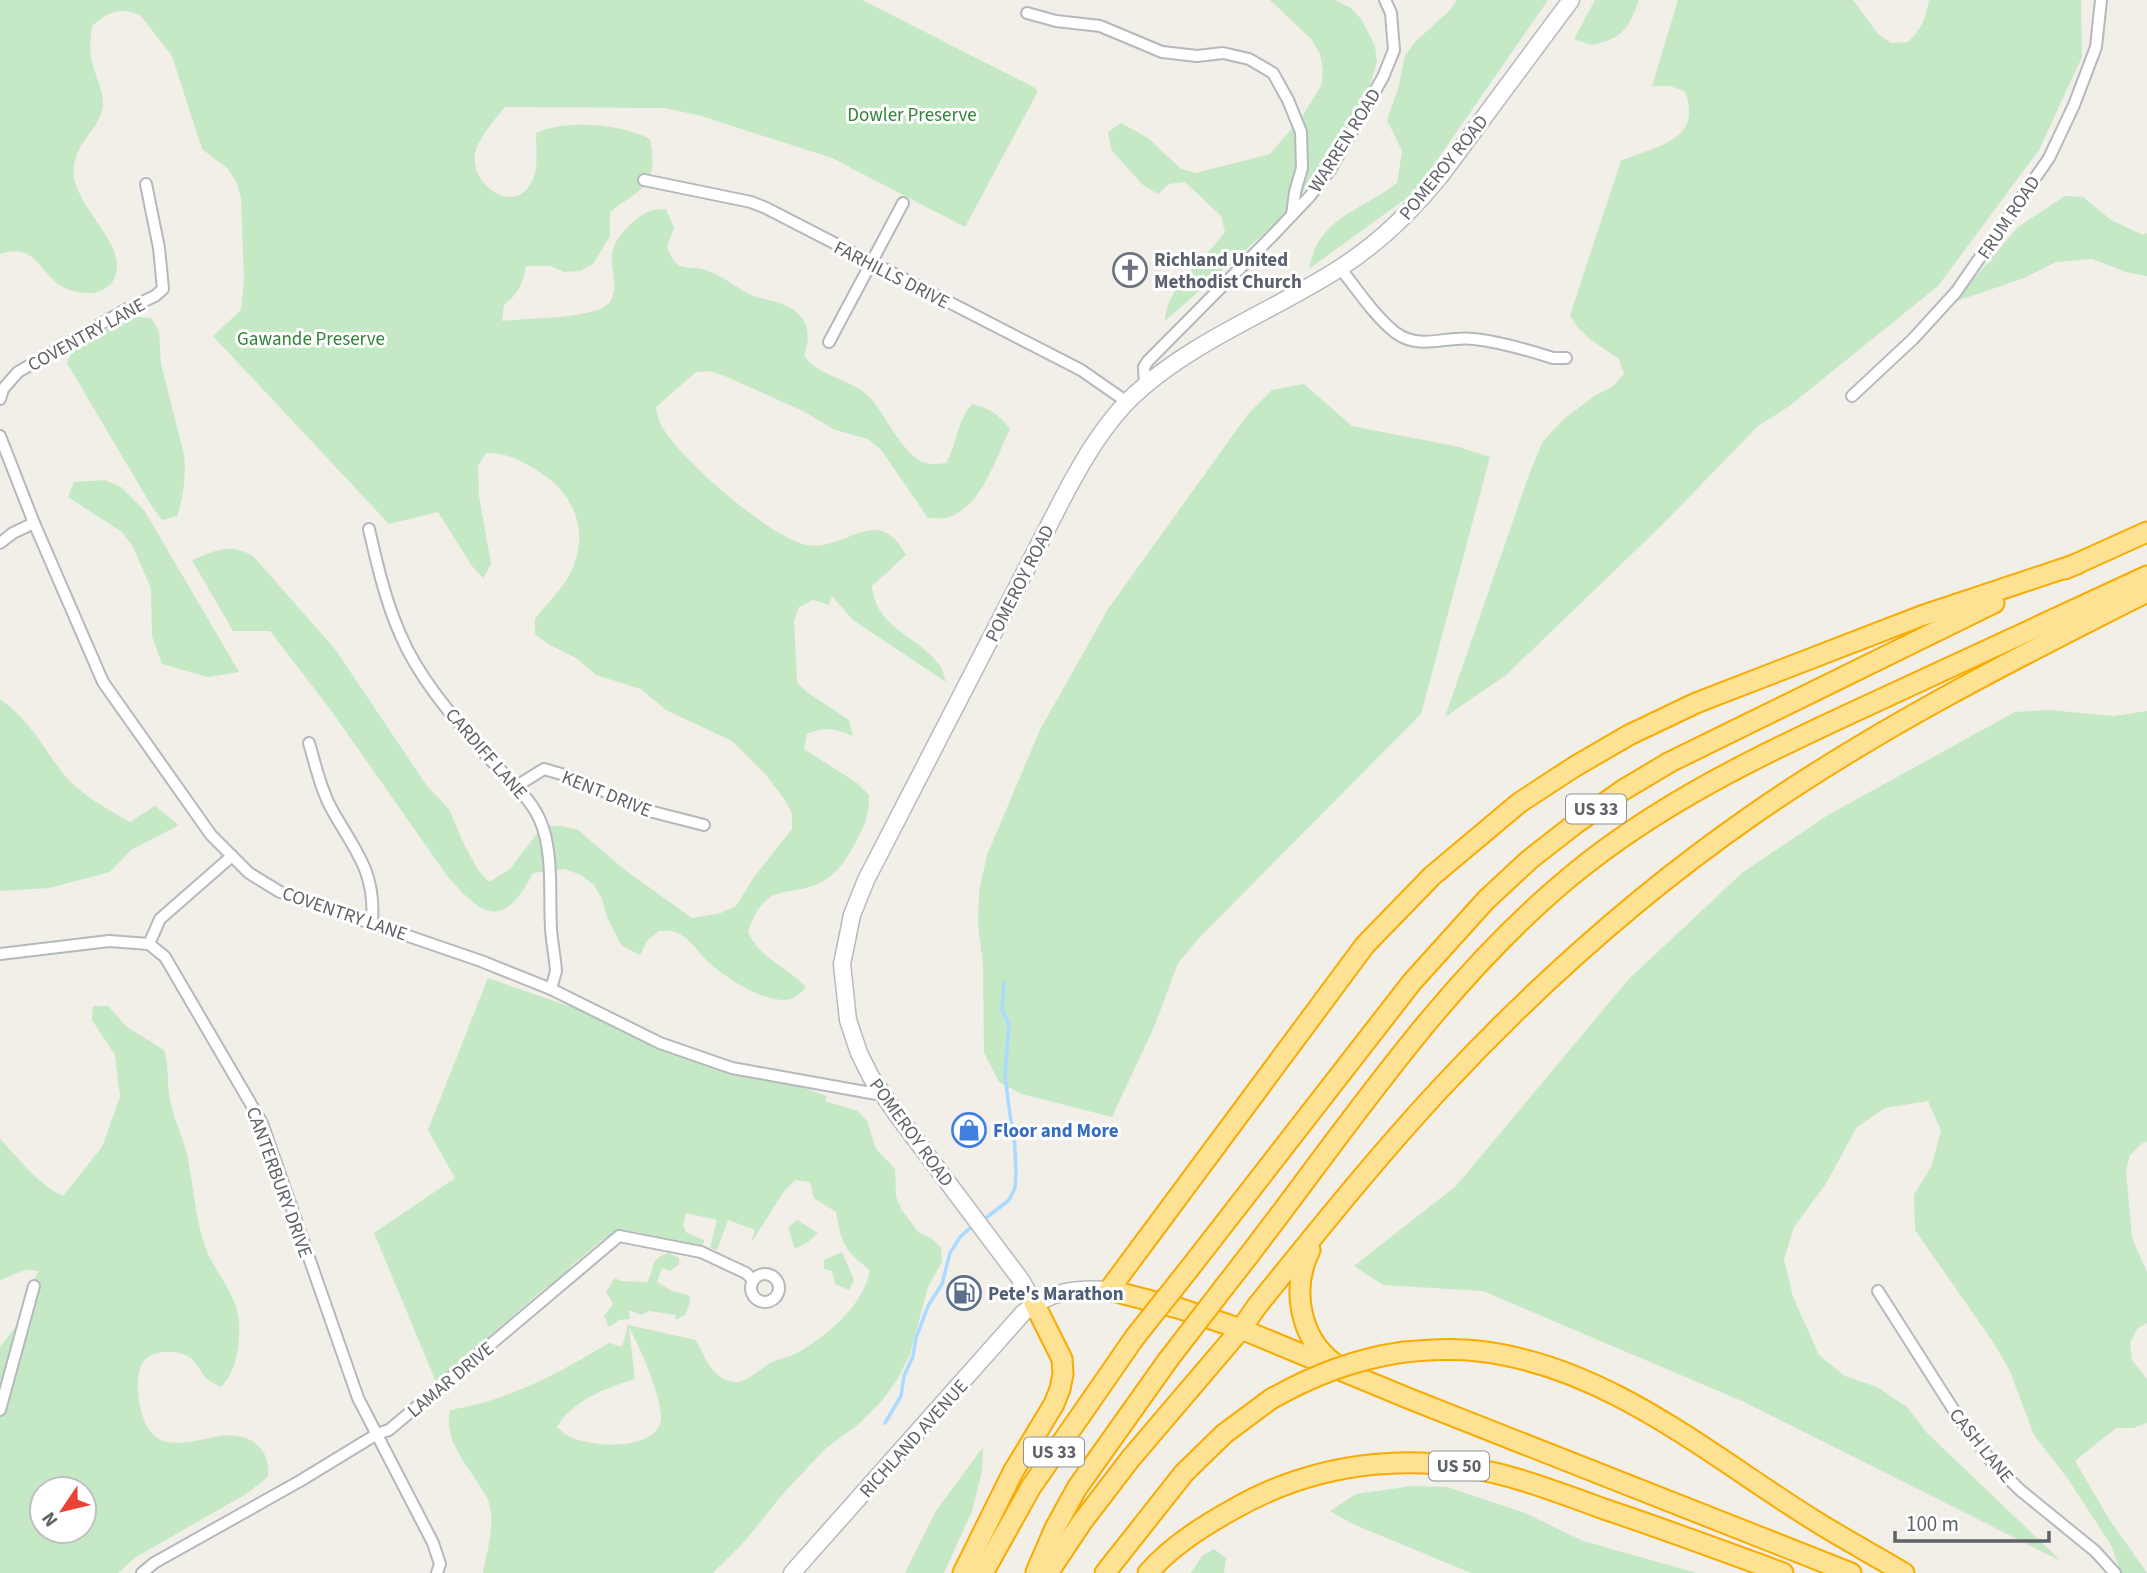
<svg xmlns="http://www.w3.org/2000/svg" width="2147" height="1573" font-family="'Source Sans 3',sans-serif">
<rect width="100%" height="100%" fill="#f1efe8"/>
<g fill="#c5e8c5" fill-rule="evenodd">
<path d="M 0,0 L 862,0 L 1037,89 L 1037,93 L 965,227 L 832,158 L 698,115 L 664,108 L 505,107 C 495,119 483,133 477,147 C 463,180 514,220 532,181 C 539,167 536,148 536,133 C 566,119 622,124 650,139 C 659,188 642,187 610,212 L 610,236 L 593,264 L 580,271 L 564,272 L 550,266 L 526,266 C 523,284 518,294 504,305 L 502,321 C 526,318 595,319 609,303 C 620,288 610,270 612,255 C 613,238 635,217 650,211 C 654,209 661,210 666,209 L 674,228 L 667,247 C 677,276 686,263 708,271 C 723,276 737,288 751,295 C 761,299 772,300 782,304 C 808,315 812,331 804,356 C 818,375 845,378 864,392 C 885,408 901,459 929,464 C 934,465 941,463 946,463 C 959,441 955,424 972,404 C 990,408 999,415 1010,429 C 995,459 981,510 945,518 C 940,519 933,518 928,518 L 882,451 L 868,439 L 835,430 L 805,412 L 727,377 L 711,371 L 696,372 L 656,407 C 657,412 658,418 660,423 C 677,457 770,538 807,545 C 846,552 877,501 906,555 L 872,586 C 876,630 920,636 940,666 C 943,670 944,677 946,682 L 853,620 L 832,596 L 829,605 L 813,600 L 799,607 L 794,621 L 797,682 L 808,693 L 849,720 L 853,736 C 836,729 824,726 807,734 L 804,749 L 857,783 L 869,795 C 870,813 864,826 856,842 C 848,856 840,871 825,880 C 790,901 768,876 748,931 C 759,959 785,965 806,987 C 803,990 798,996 794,998 C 769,1008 725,977 707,961 C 697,951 689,937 675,932 C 671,930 664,931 659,931 L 647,941 L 640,955 L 621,945 L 607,917 L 602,899 L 594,885 L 581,875 L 564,869 L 533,873 C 504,929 484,918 448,877 L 330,709 L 270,631 L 233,631 L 192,560 C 216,551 228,542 253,556 L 335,649 L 427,786 L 449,809 L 463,842 L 478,870 L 489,882 L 510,869 L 535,836 L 547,826 L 562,826 L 578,830 L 625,870 L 692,918 L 721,913 L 736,906 L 754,877 L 792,829 L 792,813 L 785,800 L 766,775 L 732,741 L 666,710 L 641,689 L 596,675 L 576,658 L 548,644 L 535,634 L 535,619 C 545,606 557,594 566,581 C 591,541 579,497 541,473 C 522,461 509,453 486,453 L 478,466 L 479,496 L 491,564 L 483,578 L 472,566 L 438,512 L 389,524 L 213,336 L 241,310 L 244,281 L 241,199 L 237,183 L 228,169 L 202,149 L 172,56 L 141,16 C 122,6 107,12 92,26 C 91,37 89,47 91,58 C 94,73 103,89 103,104 C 102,130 70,143 74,177 C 79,212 132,248 113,281 C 108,288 99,293 91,293 C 82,293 72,292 65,288 C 39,276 38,241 0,254 Z"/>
<path d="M 1270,0 L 1335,0 L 1351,8 L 1362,20 L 1375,46 L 1377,62 L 1368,91 L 1337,147 L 1285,215 L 1165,321 C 1167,284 1205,260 1225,232 L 1221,216 L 1185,182 L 1169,184 L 1158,194 L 1143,185 L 1121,161 L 1111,149 L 1108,132 L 1121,123 L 1148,138 L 1181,169 L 1196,173 L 1270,154 L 1303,115 L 1321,86 L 1323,70 L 1320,54 L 1312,40 Z"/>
<path d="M 1457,0 L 1548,0 L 1415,192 L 1309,269 C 1318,217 1360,212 1397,183 L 1402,151 L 1387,120 L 1398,89 L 1405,56 L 1415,42 L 1450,10 Z"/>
<path d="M 1595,0 L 1639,0 C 1628,29 1623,38 1592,45 L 1574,39 Z"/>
<path d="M 1678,0 L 1853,0 L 1878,34 L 1891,43 L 1908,42 C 1921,29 1926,19 1929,0 L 2081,0 L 2082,57 L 2039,150 L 1938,286 L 1788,407 L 1758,426 L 1663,524 L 1506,675 L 1445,717 L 1530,472 L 1543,441 L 1565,418 L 1596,395 L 1612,387 L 1624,374 L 1619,359 L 1590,339 L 1578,328 L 1570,315 L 1621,161 C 1654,146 1704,142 1685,92 L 1671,86 L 1652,86 Z"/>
<path d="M 2065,196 L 2083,197 L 2111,220 L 2143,235 L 2147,233 L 2147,276 L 2126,272 L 2092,259 L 2056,262 L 2024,278 L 1954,302 L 2018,227 Z"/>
<path d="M 135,317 L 151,318 L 159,331 L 161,364 L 184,455 C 186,476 184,496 177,516 L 162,520 L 151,505 L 67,363 L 73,348 L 117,324 Z"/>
<path d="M 1304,384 L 1352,426 L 1459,447 L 1490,457 L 1421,714 L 1200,937 L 1178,963 L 1154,1027 L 1112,1117 L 1022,1094 L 999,1082 L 984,1053 L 983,964 L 978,925 L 979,892 L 987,855 L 1040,730 L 1108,609 L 1248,414 L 1272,390 Z"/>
<path d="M 105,480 L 121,487 L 144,510 L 239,672 L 208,677 L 162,664 L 152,636 L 151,588 L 132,545 L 122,532 L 68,497 L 74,482 Z"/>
<path d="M 0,699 C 33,723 42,748 67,778 C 83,796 109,810 130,822 L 155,806 L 179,825 L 131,850 L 110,872 L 49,888 L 0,891 Z"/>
<path d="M 2049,710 L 2114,716 L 2147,711 L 2147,1142 L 2142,1143 L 2130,1155 L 2126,1171 L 2132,1238 L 2147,1272 L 2147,1323 L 2137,1329 L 2130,1343 L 2132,1360 L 2147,1379 L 2147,1423 L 2133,1428 L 2116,1428 L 2075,1461 L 2109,1519 L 2147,1573 L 2121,1573 L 2111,1545 L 2068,1479 L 2034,1435 L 2010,1371 L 1993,1342 L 1915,1230 L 1914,1195 L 1931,1167 L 1941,1131 L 1928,1101 L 1885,1108 L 1857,1127 L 1825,1185 L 1794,1227 L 1784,1259 L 1793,1297 L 1819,1355 L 1845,1376 L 1877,1387 L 1907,1407 L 1927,1433 L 2061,1561 L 1742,1401 L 1483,1291 L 1383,1285 L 1354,1266 L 1456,1186 L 1628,980 L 1742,873 L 1828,815 L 2015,712 Z"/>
<path d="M 488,978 L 827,1096 L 825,1101 L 858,1111 L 867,1121 L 876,1149 L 895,1169 L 896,1197 L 902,1210 L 918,1232 L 931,1238 L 941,1248 L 942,1262 L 928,1287 L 910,1354 L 897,1380 L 880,1403 L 860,1423 L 825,1449 L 781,1496 L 745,1541 L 713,1573 L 483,1573 C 487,1550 497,1520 487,1498 C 472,1468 443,1445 450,1410 C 508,1401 559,1373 609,1343 L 622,1347 L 628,1325 L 696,1340 C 705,1356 710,1375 729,1381 C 743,1386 756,1372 767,1365 C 776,1359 787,1358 797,1353 C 827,1336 864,1305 870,1270 C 844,1250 841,1243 836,1212 L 814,1198 L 810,1182 L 795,1180 L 784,1191 L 751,1243 L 755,1230 L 728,1220 L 717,1250 L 710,1248 L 717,1220 L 686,1213 L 683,1226 L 687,1233 L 704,1240 L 702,1249 L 637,1232 L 602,1240 L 572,1265 L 560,1280 L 545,1288 L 436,1382 L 374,1233 L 455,1178 L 428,1130 ZM 629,1328 C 638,1342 667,1408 660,1424 C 649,1451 592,1447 570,1437 C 565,1435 561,1430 557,1427 C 571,1401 608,1387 635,1379 Z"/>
<path d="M 93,1006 L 108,1006 L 127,1027 L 164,1050 C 169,1065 167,1077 169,1093 C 171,1114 182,1134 187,1154 C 194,1188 195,1222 208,1254 C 218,1275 238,1298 239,1322 C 240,1345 237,1370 221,1387 C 216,1384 210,1382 207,1379 C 201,1373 197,1363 191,1358 C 181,1351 165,1350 154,1354 C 143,1357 139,1368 138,1379 C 137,1400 142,1437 167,1442 C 185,1445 203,1439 220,1436 C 249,1432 271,1447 268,1477 L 246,1494 L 136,1557 L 118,1573 L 0,1573 L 0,1347 L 19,1322 L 25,1295 L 39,1271 L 25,1270 L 0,1280 L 0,1139 C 21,1160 36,1183 63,1196 L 102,1147 L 120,1097 L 115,1055 L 92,1020 ZM 42,1489 L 84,1489 L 84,1531 L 42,1531 Z"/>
<path d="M 797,1220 L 818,1233 L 808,1242 L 795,1249 L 788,1228 Z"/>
<path d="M 842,1252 L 854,1280 L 849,1290 L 835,1284 L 832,1271 L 824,1269 L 824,1260 Z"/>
<path d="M 669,1253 L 679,1258 L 679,1264 L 670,1271 L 662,1268 L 657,1282 L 672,1291 L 689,1295 L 690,1303 L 685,1315 L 675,1320 L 676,1315 L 649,1311 L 641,1315 L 629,1310 L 630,1319 L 619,1320 L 609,1327 L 604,1316 L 613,1304 L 606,1292 C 611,1287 611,1282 615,1278 L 621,1281 L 647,1282 C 656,1267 649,1258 669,1253 Z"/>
<path d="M 983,1447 L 982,1471 L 972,1511 L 944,1573 L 905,1573 L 936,1511 Z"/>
<path d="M 1412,1486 L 1447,1487 L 1525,1513 L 1583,1541 L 1697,1573 L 1471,1573 L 1353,1524 L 1330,1511 L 1356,1494 Z"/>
<path d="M 1214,1549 L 1226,1558 L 1224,1573 L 1191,1573 L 1202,1556 Z"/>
</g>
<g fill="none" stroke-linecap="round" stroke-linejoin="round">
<g stroke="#aadaff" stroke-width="3.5">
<path d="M 986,1218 L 1009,1200 L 1015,1188 L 1016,1170 L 1014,1130 L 1011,1122 L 1005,1076 L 1009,1024 L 1002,1010 L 1004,982"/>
<path d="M 885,1423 L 901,1396 L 904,1376 L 913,1356 L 916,1338 L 928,1306 L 942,1284 L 950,1253 L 960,1237 L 970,1228"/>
</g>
<g stroke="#b5b8bc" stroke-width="14">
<g id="street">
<path d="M 1027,13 L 1056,21 L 1100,26 L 1162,52 L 1197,56 L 1223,53 L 1249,59 L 1273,73 L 1288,100 L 1301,132 L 1302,168 L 1295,192 L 1292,215"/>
<path d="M 644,180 L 751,202 L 766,208 L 1081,370 L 1127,402"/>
<path d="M 1340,268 C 1357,289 1375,317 1396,333 C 1421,351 1447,335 1474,339 C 1501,342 1528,350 1553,358 L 1566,358"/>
<path d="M 829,342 L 903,203"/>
<path d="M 1145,385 L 1144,367 L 1148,361 L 1275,233 L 1310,196 L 1330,170 L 1383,77 L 1394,50 L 1391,13 L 1385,0"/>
<path d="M 1852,396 L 1913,339 L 1956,292 L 2049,158 L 2074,105 L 2096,47 L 2101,0"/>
<path d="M 0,399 L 3,389 L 18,372 L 125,310 L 155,296 L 163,289 L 159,248 L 146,184"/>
<path d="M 0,436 L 34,523 L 103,682 L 211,835 L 249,873 L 280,892 L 481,961 L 551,989 L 660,1043 L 732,1068 L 882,1095"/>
<path d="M 369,529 C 377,564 386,603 401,636 C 418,676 449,712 477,745 C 497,769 526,791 539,818 C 554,849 549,895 551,929 C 552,943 555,957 556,971 L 551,989"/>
<path d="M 0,543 L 13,533 L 34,523"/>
<path d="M 309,743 C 315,763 320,787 330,806 C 353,849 376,869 372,922"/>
<path d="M 515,787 L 544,769 L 568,776 L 653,812 L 704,825"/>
<path d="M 149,944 L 160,919 L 232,856"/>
<path d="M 0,954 L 109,941 L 149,944 L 165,957 L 262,1123 L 358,1398 L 433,1543 L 440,1564 L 437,1573"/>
<circle cx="765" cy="1288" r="14"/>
<path d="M 1878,1291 L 1960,1420 L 1991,1461 L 2020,1490 L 2095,1551 L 2115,1573"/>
<path d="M 0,1410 L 34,1286"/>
<path d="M 142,1573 L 154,1563 L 300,1481 L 377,1434 L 389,1430 L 619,1236 L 701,1252 L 746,1273 L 753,1280"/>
</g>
</g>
<g stroke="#b6babf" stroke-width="19">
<g id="secondary">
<path d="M 1034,1303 L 1021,1280 L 898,1116 L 871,1077 L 859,1053 L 848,1020 L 842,964 L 852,915 L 866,880 L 1064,496 C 1083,460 1104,424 1133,396 C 1193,340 1272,312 1340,268 C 1379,243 1412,211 1441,175 L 1571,0"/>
<path d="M 792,1573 L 1023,1313 C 1049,1291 1076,1288 1109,1290"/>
</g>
</g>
<g stroke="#f9ab00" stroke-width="23">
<g id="highway">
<path d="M 2065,569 L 2147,532"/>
<path d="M 1310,1250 C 1291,1288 1299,1338 1335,1364"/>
<path d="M 1189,1269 L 1412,982 L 1486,900 L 1529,860 L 1575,824 L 1623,790 L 1670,762 L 1994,603"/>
<path d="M 1225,1286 C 1336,1146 1433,990 1571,876 C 1658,804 1758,756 1860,709 C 1955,664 2051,620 2147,576"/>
<path d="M 1404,1352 C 1428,1350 1453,1348 1478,1351 C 1605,1365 1708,1454 1812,1519 C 1842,1538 1874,1555 1904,1573"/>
<path d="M 1036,1572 L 1055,1528 L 1077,1488 L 1168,1360"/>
<path d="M 963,1573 L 1013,1472 L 1054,1404 L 1060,1389 L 1063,1374 L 1062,1359 L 1034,1303"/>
<path d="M 983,1573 L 1031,1487 L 1135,1337"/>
<path d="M 1048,1573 L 1082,1522 L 1131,1458 L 1241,1329 L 1257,1306 C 1316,1233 1376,1158 1440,1089 C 1534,988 1640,893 1754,814 C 1878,728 2012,660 2147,592"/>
<path d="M 1105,1573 L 1184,1473 L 1224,1434 L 1271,1399"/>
<path d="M 1148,1573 C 1170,1547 1203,1526 1232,1510 C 1322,1458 1425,1450 1524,1481 C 1550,1489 1577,1499 1604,1509 C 1664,1529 1723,1551 1783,1573"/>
<path d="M 1851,1573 L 1410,1399 L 1241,1329 L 1178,1308 L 1109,1290 L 1365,945 L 1432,876 L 1519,803 L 1574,767 L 1629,735 L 1696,703 L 1921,616 L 2077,564"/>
</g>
</g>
<use href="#street" stroke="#fff" stroke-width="10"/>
<use href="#secondary" stroke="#fff" stroke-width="16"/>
<use href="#highway" stroke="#fde293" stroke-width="19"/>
<g stroke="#f9ab00" stroke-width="23" stroke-linecap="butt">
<g id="highway-bridge">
<path d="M 1135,1337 L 1189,1269"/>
<path d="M 1168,1360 L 1225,1286"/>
<path d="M 1271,1399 C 1314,1375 1355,1359 1404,1352"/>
</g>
</g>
<use href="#highway-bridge" stroke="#fde293" stroke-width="19"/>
</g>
<defs>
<g id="church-ring" transform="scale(1.75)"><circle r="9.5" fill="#fff" stroke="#6b7280" stroke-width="1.5"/><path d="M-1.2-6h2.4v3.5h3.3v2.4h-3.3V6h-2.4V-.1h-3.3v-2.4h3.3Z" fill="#6b7280"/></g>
<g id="shop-ring" transform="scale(1.75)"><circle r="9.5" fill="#fff" stroke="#3f7fe0" stroke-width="1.5"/><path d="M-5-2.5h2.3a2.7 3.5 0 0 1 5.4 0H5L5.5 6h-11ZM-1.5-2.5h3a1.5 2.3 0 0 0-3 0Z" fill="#3f7fe0"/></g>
<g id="fuel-ring" transform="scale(1.75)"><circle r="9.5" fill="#fff" stroke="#5c6f8a" stroke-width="1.5"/><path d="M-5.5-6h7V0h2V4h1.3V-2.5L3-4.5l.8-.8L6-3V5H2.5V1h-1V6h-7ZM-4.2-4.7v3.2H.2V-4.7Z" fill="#5c6f8a"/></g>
</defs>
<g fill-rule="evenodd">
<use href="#church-ring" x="1130" y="270"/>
<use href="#shop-ring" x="969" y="1130"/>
<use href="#fuel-ring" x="964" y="1293"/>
</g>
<g text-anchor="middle" stroke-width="6" stroke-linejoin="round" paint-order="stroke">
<g fill="#fff" stroke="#8f9295" stroke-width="2">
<rect x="1566" y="794.5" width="60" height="29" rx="5"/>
<rect x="1024" y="1437.5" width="60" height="29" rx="5"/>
<rect x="1429" y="1451.5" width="60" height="29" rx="5"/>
</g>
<g font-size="18" font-weight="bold" fill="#5f6368">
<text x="1596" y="815">US 33</text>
<text x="1054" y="1458">US 33</text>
<text x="1459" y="1472">US 50</text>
</g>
<g font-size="19" fill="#348238" stroke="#fff">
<text x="912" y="121">Dowler Preserve</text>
<text x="311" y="345">Gawande Preserve</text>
</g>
<g font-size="19" fill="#5f6368" stroke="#fff">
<text transform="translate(1344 140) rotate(-58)" y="7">WARREN ROAD</text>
<text transform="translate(1443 167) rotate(-51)" y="7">POMEROY ROAD</text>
<text transform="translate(2008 217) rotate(-56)" y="7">FRUM ROAD</text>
<text transform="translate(892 274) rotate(27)" y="7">FARHILLS DRIVE</text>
<text transform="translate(86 334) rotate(-29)" y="7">COVENTRY LANE</text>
<text transform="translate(1019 583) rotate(-63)" y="7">POMEROY ROAD</text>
<text transform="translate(487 753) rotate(49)" y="7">CARDIFF LANE</text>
<text transform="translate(607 793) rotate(22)" y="7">KENT DRIVE</text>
<text transform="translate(345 913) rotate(19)" y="7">COVENTRY LANE</text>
<text transform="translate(912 1132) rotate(54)" y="7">POMEROY ROAD</text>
<text transform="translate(280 1182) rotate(70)" y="7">CANTERBURY DRIVE</text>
<text transform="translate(450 1379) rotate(-40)" y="7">LAMAR DRIVE</text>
<text transform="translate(913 1438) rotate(-48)" y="7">RICHLAND AVENUE</text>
<text transform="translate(1982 1445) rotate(51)" y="7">CASH LANE</text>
</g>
<g font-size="19" font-weight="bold" fill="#5b616d" stroke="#fff" text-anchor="start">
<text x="1154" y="266">Richland United<tspan x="1154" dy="22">Methodist Church</tspan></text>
</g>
<g font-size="19" font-weight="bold" fill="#366cbe" stroke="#fff" text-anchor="start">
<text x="993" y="1137">Floor and More</text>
</g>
<g font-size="19" font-weight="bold" fill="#4e5e75" stroke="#fff" text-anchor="start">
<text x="988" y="1300">Pete's Marathon</text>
</g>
</g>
<g transform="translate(63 1510) rotate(235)"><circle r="33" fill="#ffffff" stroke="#bfc1c3" stroke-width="2"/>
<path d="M0-5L12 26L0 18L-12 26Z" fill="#ea4335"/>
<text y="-10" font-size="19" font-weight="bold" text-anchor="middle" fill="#5f6368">N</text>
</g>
<path d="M1895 1531v10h154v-10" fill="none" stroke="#5f6368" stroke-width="3.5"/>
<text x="1906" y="1531" font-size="21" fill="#5f6368" stroke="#ffffff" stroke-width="5" paint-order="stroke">100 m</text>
</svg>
